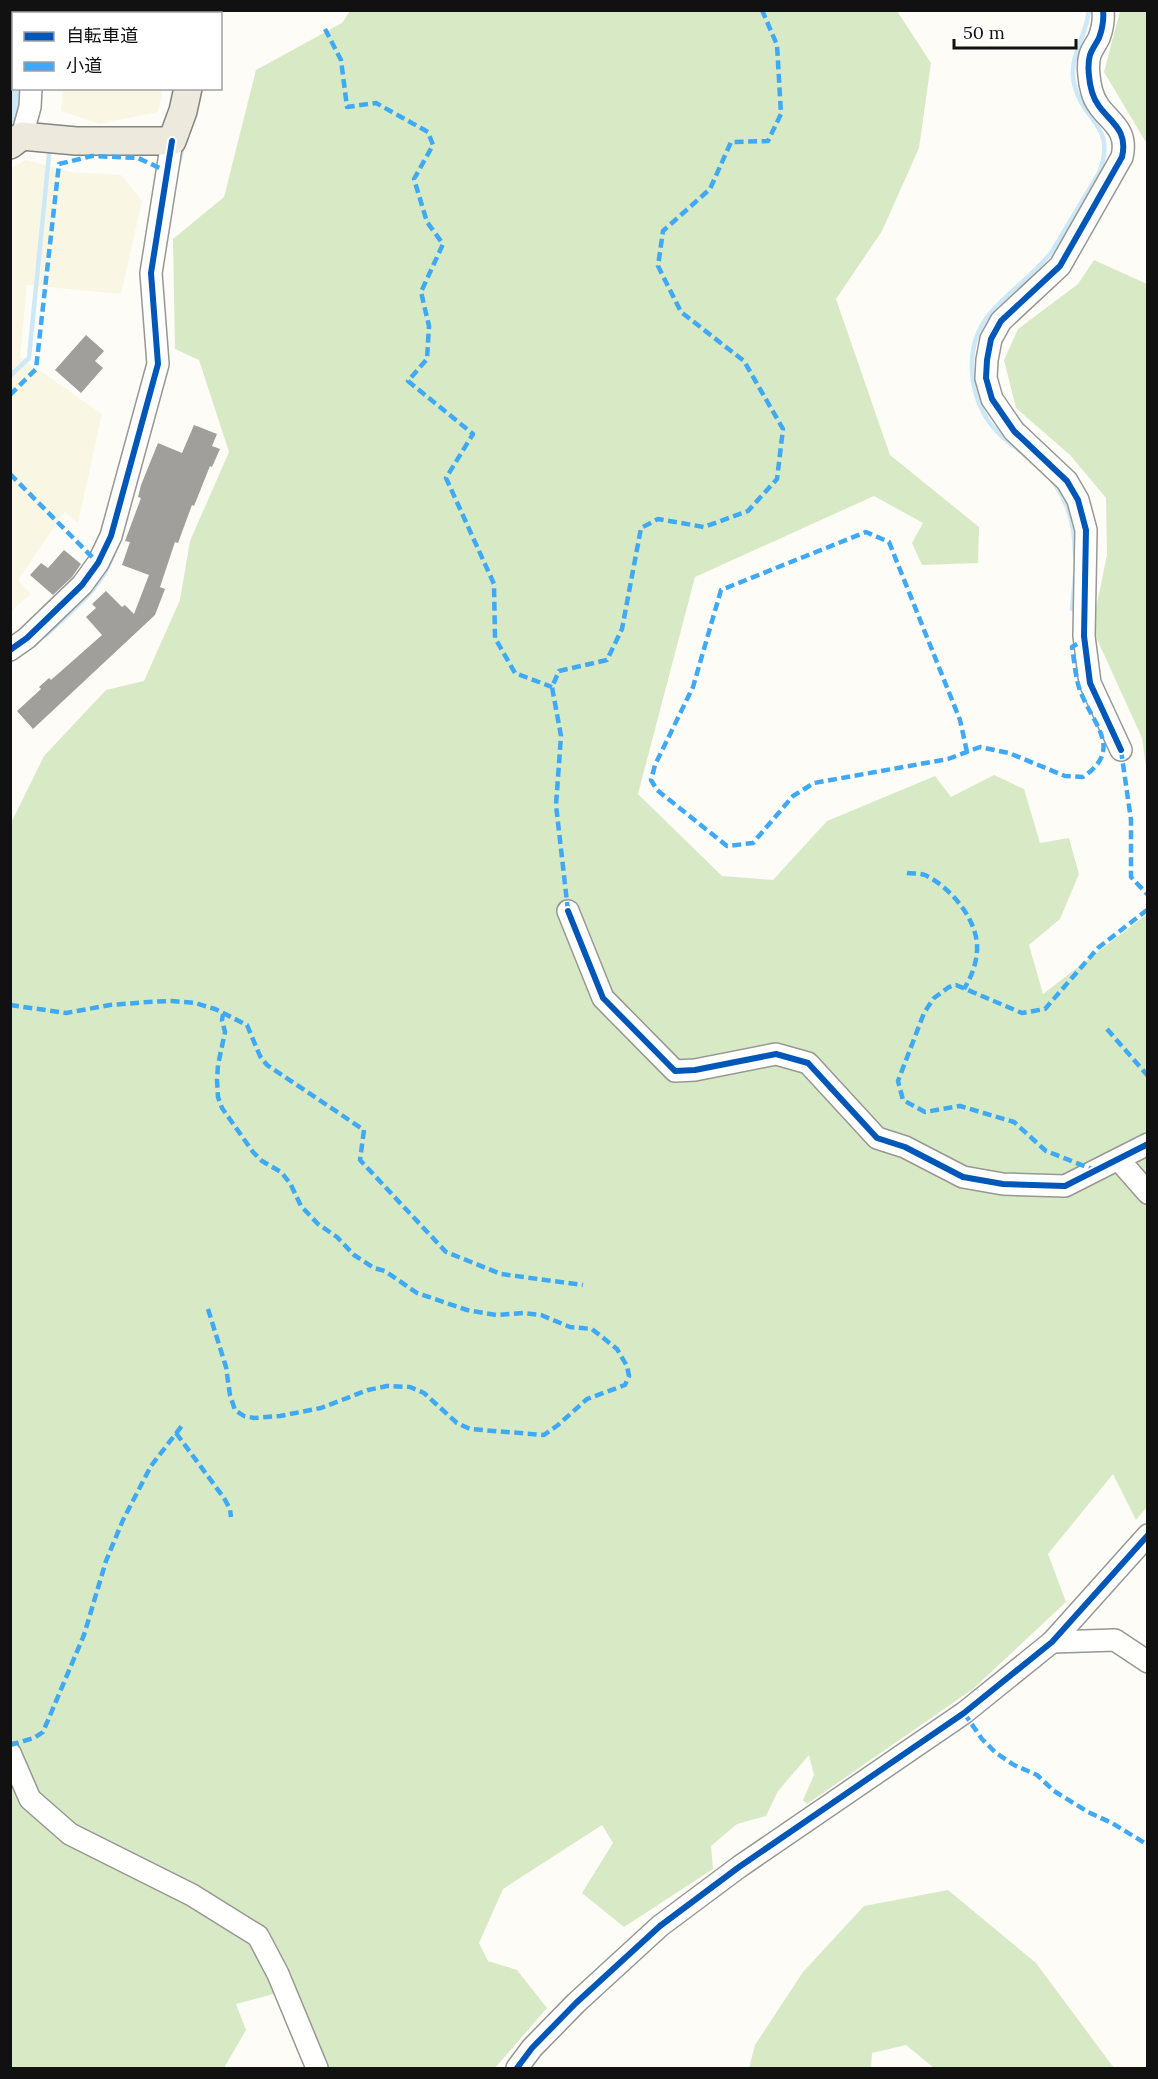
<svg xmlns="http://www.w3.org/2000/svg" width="1158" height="2079" font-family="Lora,'Noto Sans JP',serif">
<rect width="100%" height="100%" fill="#fdfcf7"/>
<g fill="#f9f7e4">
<path d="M 70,10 L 153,10 L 160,13 L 70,13 Z"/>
<path d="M 63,89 L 63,88 L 163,89 L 158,112 L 99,124 L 61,111 Z"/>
<path d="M 26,160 L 71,172 L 121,175 L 142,201 L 121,294 L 27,285 L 20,357 L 102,414 L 78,523 L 64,512 L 18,580 L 31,594 L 11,611 L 10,169 Z"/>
</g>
<g fill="#d8eac5">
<path d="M 350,11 L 897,11 L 931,63 L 919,148 L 882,231 L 836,299 L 890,455 L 979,527 L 978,563 L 922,565 L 912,543 L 923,523 L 874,496 L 695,577 L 638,794 L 722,876 L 773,880 L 827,821 L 935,776 L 951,797 L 994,775 L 1024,789 L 1040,843 L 1069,838 L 1079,874 L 1060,919 L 1029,945 L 1043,994 L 1147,914 L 1147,1507 L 1136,1520 L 1113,1474 L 1048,1554 L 1066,1602 L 973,1689 L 807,1804 L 803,1800 L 814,1775 L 809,1755 L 778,1791 L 766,1816 L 737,1824 L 711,1846 L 713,1869 L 624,1927 L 582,1893 L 613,1843 L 602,1825 L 503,1889 L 479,1943 L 488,1961 L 517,1970 L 547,2008 L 495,2068 L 327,2068 L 292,1989 L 236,2004 L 246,2030 L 224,2068 L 11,2068 L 11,1781 L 26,1779 L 19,1749 L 10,1739 L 10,825 L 44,756 L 106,690 L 144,681 L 180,600 L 190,541 L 229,452 L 199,360 L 175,349 L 173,239 L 224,197 L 256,70 L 342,23 Z"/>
<path d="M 1120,11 L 1147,11 L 1147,144 L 1104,72 Z"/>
<path d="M 1094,260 L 1147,284 L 1147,774 L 1142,738 L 1092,628 L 1107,555 L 1106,498 L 1071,456 L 1016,408 L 1004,360 L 1018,329 L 1078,284 Z"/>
<path d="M 948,1890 L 1036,1963 L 1114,2068 L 934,2068 L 906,2045 L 872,2053 L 871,2068 L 749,2068 L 755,2045 L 803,1972 L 864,1906 Z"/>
</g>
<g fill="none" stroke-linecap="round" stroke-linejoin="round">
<g stroke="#cde8f7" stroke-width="4.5">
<path d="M 179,163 L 183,145"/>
<path d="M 10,376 L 29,358 L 49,155"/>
<path d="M 1023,453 C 1010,444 996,433 987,419 C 968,388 965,344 989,315 C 1008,291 1035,275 1053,250 L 1099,173 C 1118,125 1082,122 1074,83 C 1068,58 1087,35 1089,10"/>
<path d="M 1051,479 C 1069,501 1075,528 1075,555"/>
<path d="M 1072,609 L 1075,576"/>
<path d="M 46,635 C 71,611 104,587 114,552"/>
</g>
<g stroke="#cde8f7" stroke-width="28">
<path d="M 15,10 L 16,14"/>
<path d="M 10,117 L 18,102 L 19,88"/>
</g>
</g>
<g fill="#a19f9c">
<path d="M 86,335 L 104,351 L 95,361 L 103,368 L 81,393 L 55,370 Z"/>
<path d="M 194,425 L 217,434 L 212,446 L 220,449 L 212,467 L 210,466 L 194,506 L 192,505 L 178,543 L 175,542 L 160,587 L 165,589 L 155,615 L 33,729 L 17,711 L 41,689 L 39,687 L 49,678 L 51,680 L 102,635 L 86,617 L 96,608 L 92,604 L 106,591 L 122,607 L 125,605 L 134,614 L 149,575 L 122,565 L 130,542 L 125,541 L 141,498 L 138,497 L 141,485 L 158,443 L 182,453 Z"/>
<path d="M 64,550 L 81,564 L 72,577 L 53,595 L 30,575 L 41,563 L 48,568 Z"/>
</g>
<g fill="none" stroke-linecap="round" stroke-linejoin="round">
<g stroke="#979795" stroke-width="24">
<g id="minor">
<path d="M 28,10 L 29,14"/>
<path d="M 1103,10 C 1104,19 1102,30 1099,38 C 1096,44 1092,49 1090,55 C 1087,65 1089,82 1092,92 C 1100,120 1130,123 1122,157 L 1060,266 L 1001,321 L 991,339 L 987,360 L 986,378 L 992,399 L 1014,431 L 1067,481 L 1078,500 L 1086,530 L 1084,636 L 1090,683 L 1121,750"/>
<path d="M 22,136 L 30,107 L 31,88"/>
<path d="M 10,650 L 27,638 L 82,585 L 98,563 L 111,536 L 158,364 L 151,273 L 172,141"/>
<path d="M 568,911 L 603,998 L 675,1071 L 695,1070 L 776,1054 L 808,1063 L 877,1138 L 905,1147 L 963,1177 L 1003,1184 L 1065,1186 L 1148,1144"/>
<path d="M 1119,1160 L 1148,1193"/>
<path d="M 1052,1642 L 1115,1640 L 1148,1662"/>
<path d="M 10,1753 L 30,1799 L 70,1834 L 192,1895 L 258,1936 L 278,1974 L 317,2068"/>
<path d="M 517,2068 L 532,2048 L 576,2003 L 660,1926 L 739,1867 L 964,1713 L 1052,1642 L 1148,1535"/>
</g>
</g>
<g stroke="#858482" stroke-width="30">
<g id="major">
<path d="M 199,14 L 199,10"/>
<path d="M 10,145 L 22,136 L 76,141 L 172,141 L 183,111 L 188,88"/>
</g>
</g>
<use href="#minor" stroke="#fffffe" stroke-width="21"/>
<use href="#major" stroke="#ede9dc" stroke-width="27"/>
<g stroke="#3fa9f5" stroke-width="4.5" stroke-dasharray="9 4.5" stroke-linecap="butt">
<path d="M 325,29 L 341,60 L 347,107 L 376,103 L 428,132 L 433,145 L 414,179 L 427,222 L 443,244 L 421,292 L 429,326 L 427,359 L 408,381 L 473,434 L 446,478 L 494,584 L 495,638 L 515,673 L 552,687"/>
<path d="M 10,395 L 36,369 L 59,164 L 92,156 L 138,158 L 166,171"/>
<path d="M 10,474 L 98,563"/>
<path d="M 1121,750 L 1131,820 L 1131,877 L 1148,895"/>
<path d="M 967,752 L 960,720 L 889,542 L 866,532 L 721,590 L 693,687 L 655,765 L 651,780 L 657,790 L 727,846 L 753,843 L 793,796 L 814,783 L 948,759 L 980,747 L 1009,753 L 1065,776 L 1083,777 C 1127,747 1088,721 1078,684 C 1075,672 1074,659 1072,647 L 1084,640"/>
<path d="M 907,873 C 913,874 920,873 925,875 C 950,887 975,917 977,944 C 978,960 972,976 964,989"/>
<path d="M 568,911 L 556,805 L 561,736 L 552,687 L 559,671 L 607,660 L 622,629 L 641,528 L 658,519 L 704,527 L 748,511 L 777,479 L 783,429 L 744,361 L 681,312 L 658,266 L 663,231 L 710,189 L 731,142 L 768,141 L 781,114 L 777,45 L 762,10"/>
<path d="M 10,1005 L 66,1013 L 110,1005 L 148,1002 L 172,1001 L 195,1003 L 215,1009 L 247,1025 L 260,1056 L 267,1065 L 364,1130 L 360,1160 L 446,1252 L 501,1274 L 583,1285"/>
<path d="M 1107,1029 L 1148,1076"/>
<path d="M 1097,1171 L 1046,1151 L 1014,1122 L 960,1106 L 925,1112 L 903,1100 L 898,1081 L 924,1013 L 934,998 L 949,987 L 956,985 L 1022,1013 L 1045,1009 L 1098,948 L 1147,910 L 1148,904"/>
<path d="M 208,1309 L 226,1367 L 230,1395 L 235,1410 L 244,1416 L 254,1418 L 280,1416 L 321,1408 L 368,1390 L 387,1386 L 410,1387 L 424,1393 L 457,1423 L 470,1429 L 544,1435 L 558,1425 L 587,1399 L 625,1385 L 629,1376 L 627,1366 L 617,1349 L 592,1329 L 570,1327 L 541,1315 L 524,1313 L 496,1315 L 467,1310 L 417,1293 L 385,1271 L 374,1268 L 354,1255 L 337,1237 L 318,1224 L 301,1206 L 290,1183 L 281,1172 L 262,1161 L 253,1152 L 222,1108 L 218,1097 L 217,1080 L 218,1065 L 225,1032 L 222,1020 L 223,1014"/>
<path d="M 176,1433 L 224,1498 L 230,1509 L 231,1517"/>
<path d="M 964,1713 L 982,1739 L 996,1753 L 1014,1765 L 1037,1775 L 1054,1791 L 1088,1812 L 1112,1823 L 1148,1845"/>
<path d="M 10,1745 L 34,1738 L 43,1732 L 84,1635 L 106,1561 L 123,1520 L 151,1466 L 184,1423"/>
</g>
<g stroke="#fff" stroke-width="10">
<g id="cycleway">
<path d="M 1103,10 C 1104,19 1102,30 1099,38 C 1096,44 1092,49 1090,55 C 1087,65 1089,82 1092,92 C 1100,120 1130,123 1122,157 L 1060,266 L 1001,321 L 991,339 L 987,360 L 986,378 L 992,399 L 1014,431 L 1067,481 L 1078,500 L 1086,530 L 1084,636 L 1090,683 L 1121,750"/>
<path d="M 10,650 L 27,638 L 82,585 L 98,563 L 111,536 L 158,364 L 151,273 L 172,141"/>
<path d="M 568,911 L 603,998 L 675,1071 L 695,1070 L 776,1054 L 808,1063 L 877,1138 L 905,1147 L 963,1177 L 1003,1184 L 1065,1186 L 1148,1144"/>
<path d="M 517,2068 L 532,2048 L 576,2003 L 660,1926 L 739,1867 L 964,1713 L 1052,1642 L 1148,1535"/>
</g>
</g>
<use href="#cycleway" stroke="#0057b8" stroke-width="6"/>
</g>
<rect width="1158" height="2079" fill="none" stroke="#111111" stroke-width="24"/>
<rect x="12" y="12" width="210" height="78" fill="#ffffff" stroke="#a0a0a0" stroke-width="1.5"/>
<rect x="24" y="32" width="30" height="9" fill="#0057b8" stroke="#a0a0a0" stroke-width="1.5"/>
<text x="66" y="42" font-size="18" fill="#111111">自転車道</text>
<rect x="24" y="62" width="30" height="9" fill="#3fa9f5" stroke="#a0a0a0" stroke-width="1.5"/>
<text x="66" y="72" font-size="18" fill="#111111">小道</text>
<path d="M954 39v9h122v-9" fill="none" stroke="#111111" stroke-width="3"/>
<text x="963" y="39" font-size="18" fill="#111111" stroke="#ffffff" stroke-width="4.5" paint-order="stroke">50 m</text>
</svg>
